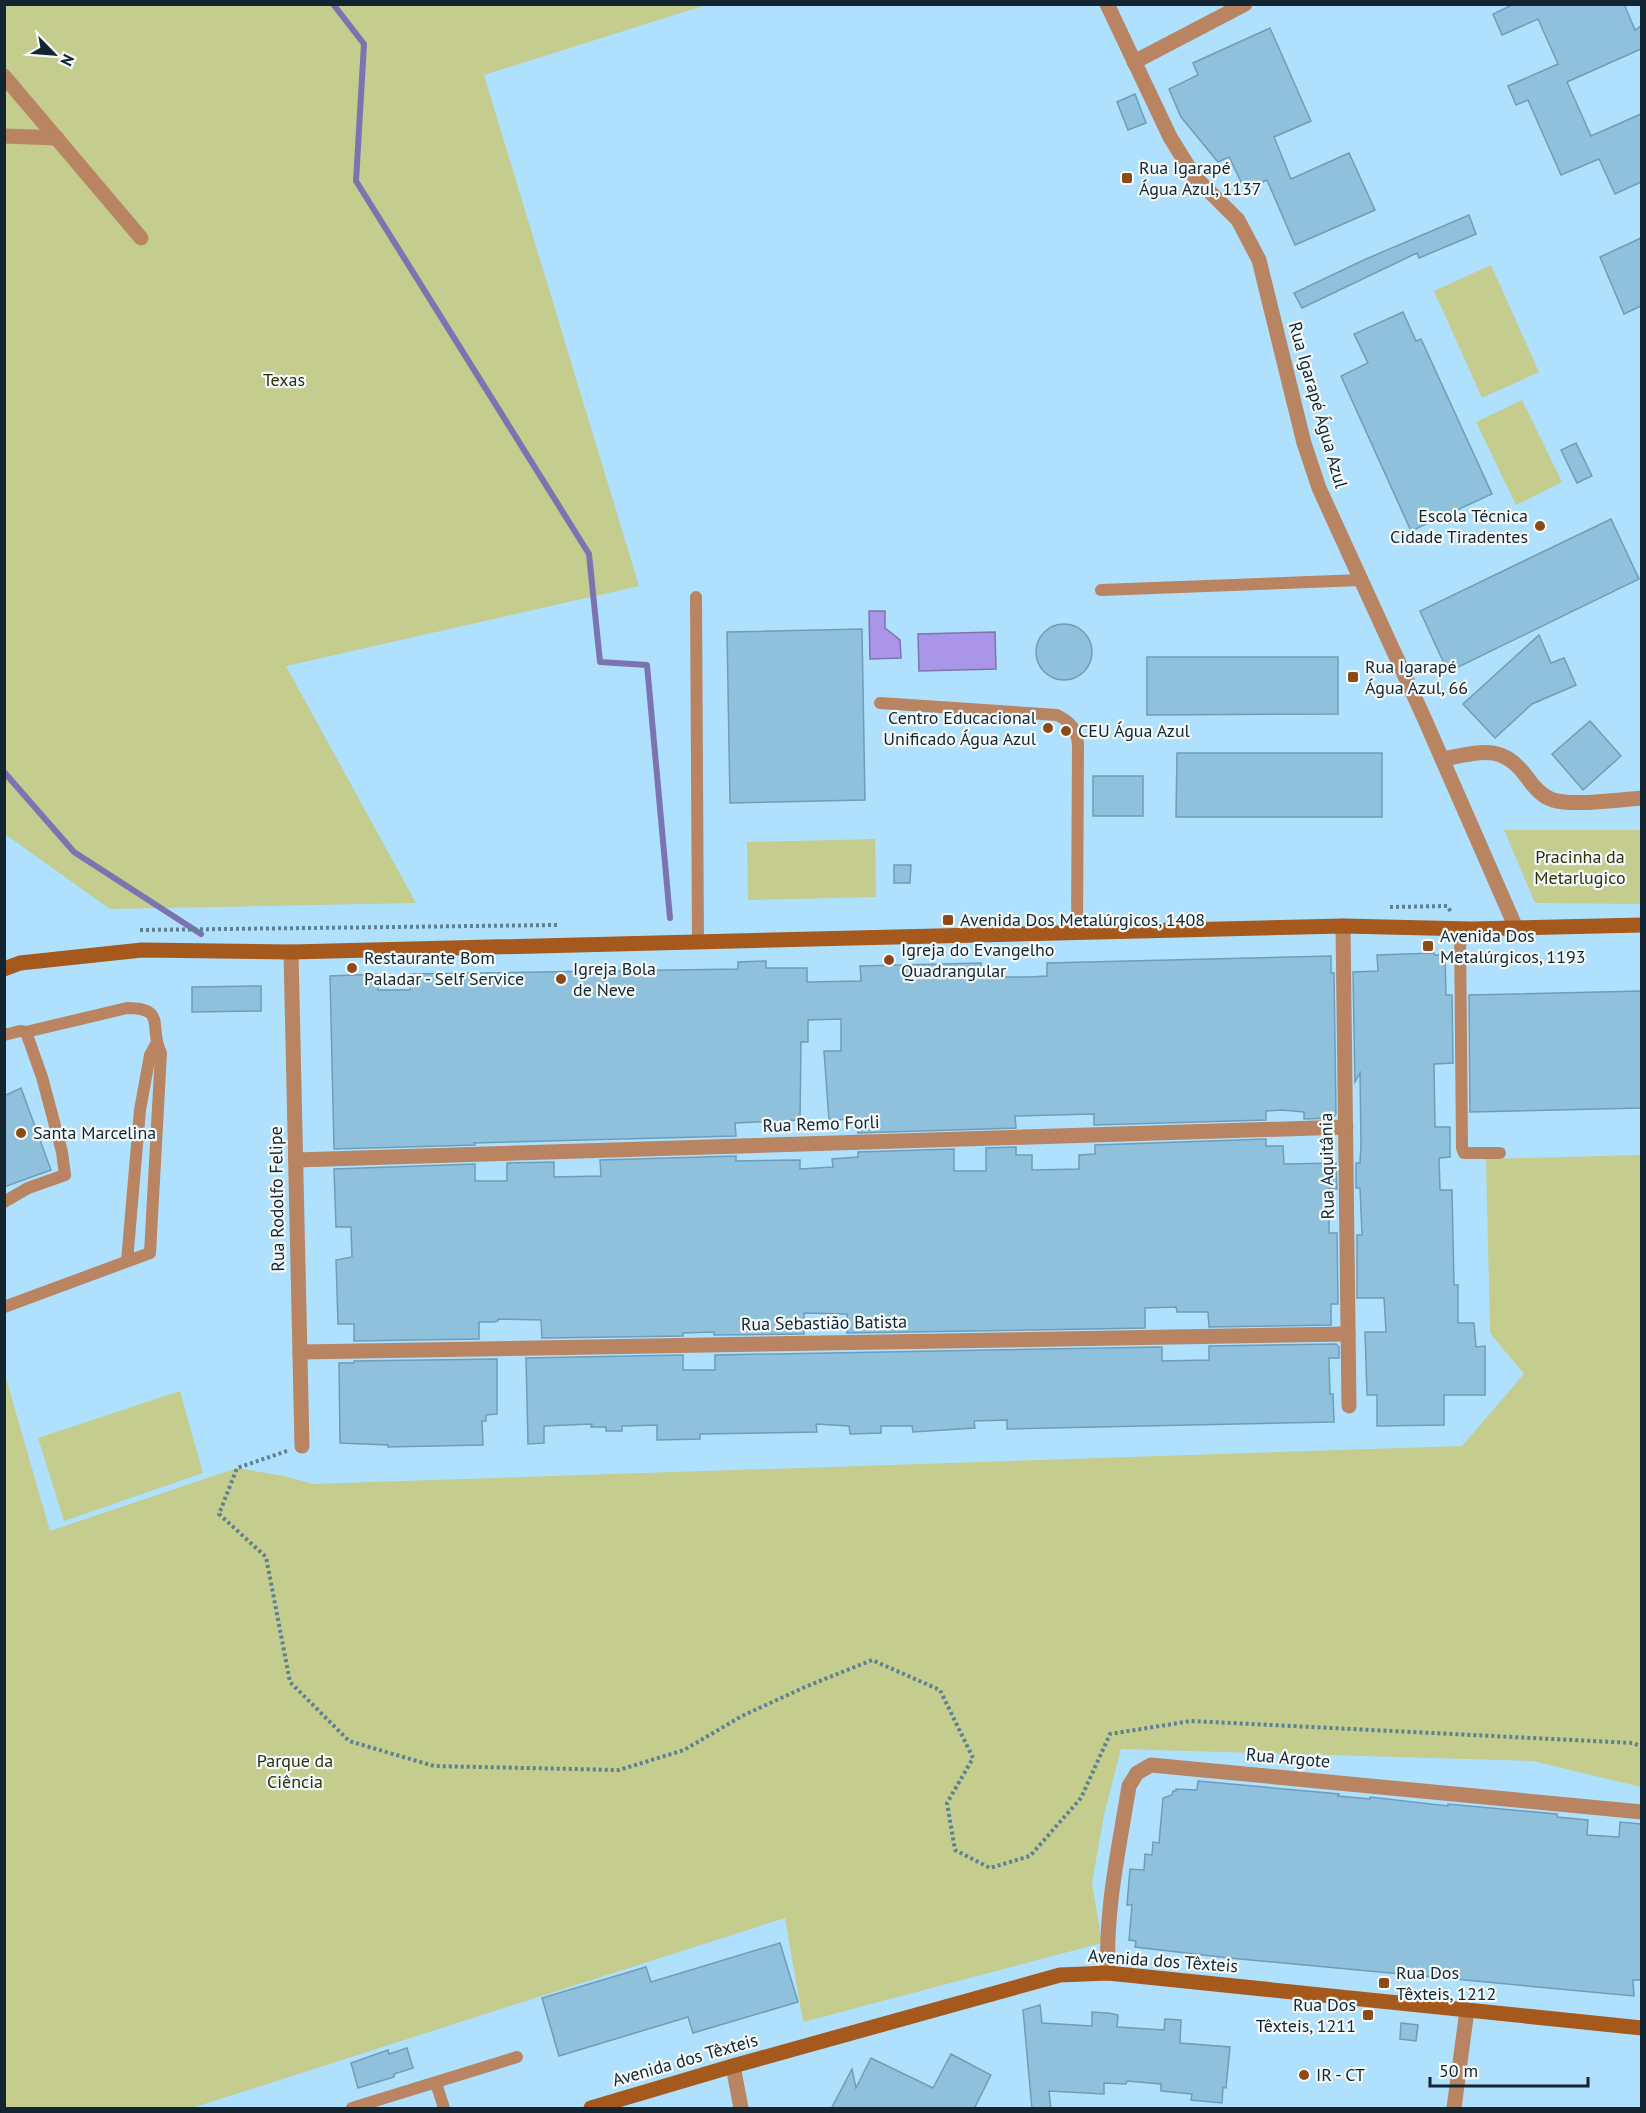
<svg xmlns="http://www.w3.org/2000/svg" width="1646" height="2113" font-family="'PT Sans',sans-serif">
<rect width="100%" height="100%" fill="#afe1fe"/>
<g fill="#c4cc8e">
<path d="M 5,5 L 706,5 L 484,75 L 639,586 L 286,666 L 416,903 L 110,909 L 5,834 Z"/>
<path d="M 1491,265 L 1539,372 L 1482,398 L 1434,291 Z"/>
<path d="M 1522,400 L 1562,482 L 1516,505 L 1476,422 Z"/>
<path d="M 1504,830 L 1641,830 L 1641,904 L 1535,903 Z"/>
<path d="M 875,839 L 876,897 L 748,900 L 747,842 Z"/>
<path d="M 1641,1155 L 1641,1787 L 1533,1761 L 1121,1749 L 1104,1815 L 1092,1883 L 1102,1943 L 803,2022 L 785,1918 L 192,2108 L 5,2108 L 4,1371 L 50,1531 L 237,1468 L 284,1476 L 313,1484 L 1462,1446 L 1524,1374 L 1490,1333 L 1486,1159 Z"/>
<path d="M 180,1391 L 203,1473 L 64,1521 L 38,1438 Z"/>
</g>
<g fill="#a996e8" stroke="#7c74b1" stroke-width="1.5">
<path d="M 869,611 L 885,611 L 885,628 L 900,640 L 901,658 L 870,659 Z"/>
<path d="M 995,632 L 996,669 L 919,671 L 918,634 Z"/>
</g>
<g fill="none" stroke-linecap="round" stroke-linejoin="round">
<g stroke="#7c74b1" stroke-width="6">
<path d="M 333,4 L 364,44 L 356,181 L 589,554 L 600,662 L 647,665 L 670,918"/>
<path d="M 4,772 L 74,852 L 201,934"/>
</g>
</g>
<g fill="#8fc0dc" stroke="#6d9db8" stroke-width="1.5">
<path d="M 1514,4 L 1624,4 L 1635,30 L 1641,26 L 1641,49 L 1567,82 L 1591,136 L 1641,114 L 1641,182 L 1615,194 L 1599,159 L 1561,175 L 1528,100 L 1516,105 L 1508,86 L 1558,64 L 1538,19 L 1502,35 L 1493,14 Z"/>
<path d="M 1270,28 L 1311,121 L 1274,137 L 1291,179 L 1349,153 L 1375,210 L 1295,245 L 1267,180 L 1245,190 L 1229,157 L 1218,162 L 1181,117 L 1169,89 L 1198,75 L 1193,63 Z"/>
<path d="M 1135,94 L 1146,123 L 1128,130 L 1117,102 Z"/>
<path d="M 1469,215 L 1476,234 L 1419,258 L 1417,253 L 1302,308 L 1294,293 L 1366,259 Z"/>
<path d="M 1641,238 L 1641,306 L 1624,314 L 1600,257 Z"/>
<path d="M 1403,312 L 1416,341 L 1421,339 L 1492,494 L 1411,531 L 1341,376 L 1368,363 L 1354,334 Z"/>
<path d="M 1576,443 L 1592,476 L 1577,483 L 1561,450 Z"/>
<path d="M 1611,519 L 1639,579 L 1448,672 L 1420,611 Z"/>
<circle cx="1064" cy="652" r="28"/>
<path d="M 862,629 L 865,800 L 730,803 L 727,632 Z"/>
<path d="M 1539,635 L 1551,663 L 1564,658 L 1576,685 L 1532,704 L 1495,738 L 1463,704 Z"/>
<path d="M 1147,657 L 1338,657 L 1338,714 L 1147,715 Z"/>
<path d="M 1590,721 L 1621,756 L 1583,790 L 1552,754 Z"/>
<path d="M 1177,753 L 1382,753 L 1382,817 L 1176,817 Z"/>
<rect x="1093" y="776" width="50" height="40"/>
<path d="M 894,865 L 911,865 L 910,883 L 894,883 Z"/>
<path d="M 1434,953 L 1434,955 L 1445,955 L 1446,995 L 1452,995 L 1453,1063 L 1434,1064 L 1435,1127 L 1450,1127 L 1450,1157 L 1439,1158 L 1440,1190 L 1452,1190 L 1454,1285 L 1458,1285 L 1458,1323 L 1474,1323 L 1476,1347 L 1485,1346 L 1485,1395 L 1444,1395 L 1444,1425 L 1377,1426 L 1377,1395 L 1367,1395 L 1365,1332 L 1386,1332 L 1384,1298 L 1357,1298 L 1357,1235 L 1362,1235 L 1360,1188 L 1356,1188 L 1356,1163 L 1360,1163 L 1361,1145 L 1360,1073 L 1355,1082 L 1353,972 L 1378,971 L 1377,955 Z"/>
<path d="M 1331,956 L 1331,973 L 1334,973 L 1336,1114 L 1333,1118 L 1304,1119 L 1304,1112 L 1282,1110 L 1266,1111 L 1266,1120 L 1094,1125 L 1094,1114 L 1015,1116 L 1016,1128 L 858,1133 L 858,1119 L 829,1120 L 824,1051 L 841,1051 L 841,1019 L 808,1020 L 808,1042 L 801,1042 L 800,1120 L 735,1123 L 736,1136 L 474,1143 L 475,1145 L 334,1149 L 330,976 L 377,974 L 378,990 L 410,990 L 410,974 L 738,969 L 738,962 L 766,961 L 766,968 L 807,968 L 807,982 L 861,981 L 860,966 L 981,963 L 981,971 L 996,970 L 996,977 L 1028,977 L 1047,976 L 1047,963 Z"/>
<path d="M 261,986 L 261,1011 L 192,1012 L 192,987 Z"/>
<path d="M 1641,991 L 1641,1108 L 1470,1112 L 1469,995 Z"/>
<path d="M 21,1088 L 51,1170 L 4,1187 L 4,1096 Z"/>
<path d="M 1266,1139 L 1266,1146 L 1283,1146 L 1284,1164 L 1336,1163 L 1337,1189 L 1329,1189 L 1329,1233 L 1337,1233 L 1338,1304 L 1331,1304 L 1331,1325 L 1209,1327 L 1208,1312 L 1177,1312 L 1176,1307 L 1145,1308 L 1145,1328 L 847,1333 L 847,1314 L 804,1313 L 804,1334 L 714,1335 L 714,1332 L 683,1333 L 683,1336 L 542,1338 L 541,1320 L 498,1319 L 498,1321 L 494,1322 L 479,1322 L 479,1339 L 354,1341 L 354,1324 L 338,1324 L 336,1260 L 352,1257 L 351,1227 L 336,1227 L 334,1169 L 475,1164 L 475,1181 L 507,1181 L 507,1163 L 554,1162 L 554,1177 L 601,1176 L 600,1160 L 736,1156 L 736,1161 L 800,1160 L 800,1169 L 833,1167 L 832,1159 L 858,1157 L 858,1152 L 954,1149 L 954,1171 L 986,1171 L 986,1148 L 1016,1147 L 1016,1155 L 1032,1155 L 1032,1170 L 1079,1169 L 1079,1155 L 1095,1154 L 1095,1145 Z"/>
<path d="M 1336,1344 L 1339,1347 L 1339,1358 L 1329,1358 L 1330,1394 L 1333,1394 L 1334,1422 L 1007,1429 L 1007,1420 L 974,1421 L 975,1428 L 913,1432 L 912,1426 L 881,1426 L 881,1433 L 850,1434 L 849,1426 L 816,1424 L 817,1432 L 700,1434 L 700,1439 L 657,1440 L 657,1425 L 622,1426 L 622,1431 L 606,1431 L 606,1427 L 591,1427 L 592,1424 L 544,1426 L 544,1443 L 528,1444 L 526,1358 L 683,1355 L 683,1370 L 715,1370 L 715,1355 L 1162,1347 L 1162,1361 L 1209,1360 L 1209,1346 Z"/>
<path d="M 497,1359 L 497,1414 L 486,1415 L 486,1421 L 482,1421 L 483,1445 L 388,1447 L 388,1445 L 340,1443 L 339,1363 L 354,1363 L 354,1361 Z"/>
<path d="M 1198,1781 L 1339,1794 L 1338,1796 L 1370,1799 L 1370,1797 L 1448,1806 L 1448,1804 L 1557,1814 L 1557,1817 L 1588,1820 L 1587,1835 L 1619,1837 L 1620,1822 L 1641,1824 L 1641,1980 L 1633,1980 L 1634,1996 L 1229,1958 L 1135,1947 L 1136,1941 L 1129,1940 L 1132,1905 L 1127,1905 L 1130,1869 L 1144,1870 L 1145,1854 L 1152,1855 L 1153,1842 L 1159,1843 L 1163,1798 L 1172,1795 L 1173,1791 L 1176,1791 L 1176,1789 L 1197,1790 Z"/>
<path d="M 780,1943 L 798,2002 L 693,2033 L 688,2017 L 559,2056 L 542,1998 L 646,1967 L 651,1982 Z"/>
<path d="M 1040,2005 L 1042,2023 L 1092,2026 L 1092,2012 L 1108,2013 L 1118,2015 L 1117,2027 L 1164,2030 L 1165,2019 L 1181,2020 L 1180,2043 L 1230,2047 L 1226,2088 L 1223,2087 L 1222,2103 L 1191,2100 L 1192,2094 L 1161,2091 L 1161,2084 L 1127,2081 L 1126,2084 L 1104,2083 L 1104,2094 L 1049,2091 L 1051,2109 L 1032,2109 L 1023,2010 Z"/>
<path d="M 1401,2023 L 1418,2025 L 1416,2041 L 1400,2039 Z"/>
<path d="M 407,2048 L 413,2068 L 394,2074 L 394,2077 L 358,2088 L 351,2063 L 388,2050 L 389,2054 Z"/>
<path d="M 951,2054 L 991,2075 L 974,2109 L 831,2109 L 852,2069 L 856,2088 L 871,2058 L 933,2088 Z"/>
</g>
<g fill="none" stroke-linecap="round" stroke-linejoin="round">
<g stroke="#5e8093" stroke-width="4" stroke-dasharray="3 3" stroke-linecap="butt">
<path d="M 1390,907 L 1447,906 L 1451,912"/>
<path d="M 140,930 L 558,925"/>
<path d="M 287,1451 L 237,1468 L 219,1514 L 266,1557 L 290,1682 L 349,1741 L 434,1766 L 619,1770 L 684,1750 L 742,1716 L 805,1687 L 872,1660 L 940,1690 L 973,1758 L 947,1803 L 955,1850 L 990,1868 L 1030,1856 L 1081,1798 L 1110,1734 L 1191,1721 L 1633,1743 L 1642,1747"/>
</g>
<g stroke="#b98462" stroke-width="12">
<path d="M 1101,590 L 1361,580"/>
<path d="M 696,597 L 698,942"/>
<path d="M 880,703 L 1057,715 C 1071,722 1076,728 1078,744 L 1077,932"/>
<path d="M 1460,929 L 1462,1148 L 1464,1153 L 1500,1153"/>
<path d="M 4,1035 L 20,1031 L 26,1032 L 127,1008 C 168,1008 148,1028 161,1053 L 150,1253 L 4,1307"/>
<path d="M 4,1202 L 28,1188 L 65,1175 L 62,1152 L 42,1077 L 26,1032"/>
<path d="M 127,1261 L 140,1110 L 150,1055 L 156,1044"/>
<path d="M 436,2083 L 444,2108"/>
<path d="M 352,2108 L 517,2057"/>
</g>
<g stroke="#b98462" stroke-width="15">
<path d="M 1107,4 L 1170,137 L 1194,176 L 1238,220 L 1259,260 L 1304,443 L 1319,488 L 1425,720 L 1516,928"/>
<path d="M 1134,62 L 1245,4"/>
<path d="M 4,76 L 141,238"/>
<path d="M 4,136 L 57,138"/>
<path d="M 1442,759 C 1478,753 1501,742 1526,776 C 1533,786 1541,796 1553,800 C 1574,806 1618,800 1642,798"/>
<path d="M 1343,926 L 1349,1406"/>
<path d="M 291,952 L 302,1446"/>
<path d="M 296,1160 L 1346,1127"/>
<path d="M 300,1352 L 1348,1334"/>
<path d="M 1108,1973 C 1105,1910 1119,1848 1129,1786 L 1137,1773 L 1151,1765 L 1642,1812"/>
<path d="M 733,2066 L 741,2108"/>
<path d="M 1454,2108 L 1467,2010"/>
</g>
<g stroke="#a5591d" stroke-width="15">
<path d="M 4,969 L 20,963 L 142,950 L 291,952 L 1343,926 L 1471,929 L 1642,925"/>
<path d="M 591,2108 L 733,2066 L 1060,1975 L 1108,1973 L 1642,2028"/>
</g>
</g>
<g fill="#8b4a16" stroke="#f5fafd" stroke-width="2">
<rect x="1121" y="172" width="12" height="12" rx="3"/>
<circle cx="1540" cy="526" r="6"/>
<rect x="1347" y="671" width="12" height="12" rx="3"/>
<circle cx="1048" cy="728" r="6"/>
<circle cx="1066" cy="731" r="6"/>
<rect x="942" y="914" width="12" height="12" rx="3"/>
<rect x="1422" y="940" width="12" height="12" rx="3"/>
<circle cx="889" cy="960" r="6"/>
<circle cx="352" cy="968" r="6"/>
<circle cx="561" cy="979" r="6"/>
<circle cx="21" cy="1133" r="6"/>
<rect x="1378" y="1977" width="12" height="12" rx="3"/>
<rect x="1362" y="2009" width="12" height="12" rx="3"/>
<circle cx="1304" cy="2075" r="6"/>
</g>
<g text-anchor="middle" stroke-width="4.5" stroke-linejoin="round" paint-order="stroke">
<g font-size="18" fill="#122530" stroke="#f5fafd" text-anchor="start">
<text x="1139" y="174">Rua Igarapé<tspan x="1139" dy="21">Água Azul, 1137</tspan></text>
<text x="1528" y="522" text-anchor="end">Escola Técnica<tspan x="1528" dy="21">Cidade Tiradentes</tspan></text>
<text x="1365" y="673">Rua Igarapé<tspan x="1365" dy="21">Água Azul, 66</tspan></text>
<text x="1036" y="724" text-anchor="end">Centro Educacional<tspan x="1036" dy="21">Unificado Água Azul</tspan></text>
<text x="1078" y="737">CEU Água Azul</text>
<text x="960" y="926">Avenida Dos Metalúrgicos, 1408</text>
<text x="1440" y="942">Avenida Dos<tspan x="1440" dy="21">Metalúrgicos, 1193</tspan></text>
<text x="901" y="956">Igreja do Evangelho<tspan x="901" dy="21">Quadrangular</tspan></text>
<text x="364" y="964">Restaurante Bom<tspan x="364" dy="21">Paladar - Self Service</tspan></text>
<text x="573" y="975">Igreja Bola<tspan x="573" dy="21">de Neve</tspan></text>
<text x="33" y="1139">Santa Marcelina</text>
<text x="1396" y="1979">Rua Dos<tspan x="1396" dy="21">Têxteis, 1212</tspan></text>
<text x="1356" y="2011" text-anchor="end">Rua Dos<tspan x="1356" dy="21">Têxteis, 1211</tspan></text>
<text x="1316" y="2081">IR - CT</text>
</g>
<g font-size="18" fill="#2d3107" stroke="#f5fafd">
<text x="284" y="386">Texas</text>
<text x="1580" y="863">Pracinha da<tspan x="1580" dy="21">Metarlugico</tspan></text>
<text x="295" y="1767">Parque da<tspan x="295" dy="21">Ciência</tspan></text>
</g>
<g font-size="18" fill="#122530" stroke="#f5fafd">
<text transform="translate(1318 405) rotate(74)" y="6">Rua Igarapé Água Azul</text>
<text transform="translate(821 1124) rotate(-2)" y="6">Rua Remo Forli</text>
<text transform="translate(1327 1166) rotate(-91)" y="6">Rua Aquitânia</text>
<text transform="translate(277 1199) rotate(-91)" y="6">Rua Rodolfo Felipe</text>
<text transform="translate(824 1323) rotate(-1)" y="6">Rua Sebastião Batista</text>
<text transform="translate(1288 1758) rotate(5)" y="6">Rua Argote</text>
<text transform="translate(1163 1961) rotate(4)" y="6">Avenida dos Têxteis</text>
<text transform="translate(685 2060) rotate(-16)" y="6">Avenida dos Têxteis</text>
</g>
</g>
<rect width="1646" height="2113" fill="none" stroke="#122530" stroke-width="12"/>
<g transform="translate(54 54) rotate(115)" stroke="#f5fafd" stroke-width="4.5" paint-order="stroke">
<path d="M0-4.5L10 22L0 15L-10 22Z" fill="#122530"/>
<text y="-9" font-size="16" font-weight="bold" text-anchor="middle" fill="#122530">N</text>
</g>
<path d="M1430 2077v9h158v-9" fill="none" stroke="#122530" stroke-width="3"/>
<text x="1439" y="2077" font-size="18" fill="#122530" stroke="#f5fafd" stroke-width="4.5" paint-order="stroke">50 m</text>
</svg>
